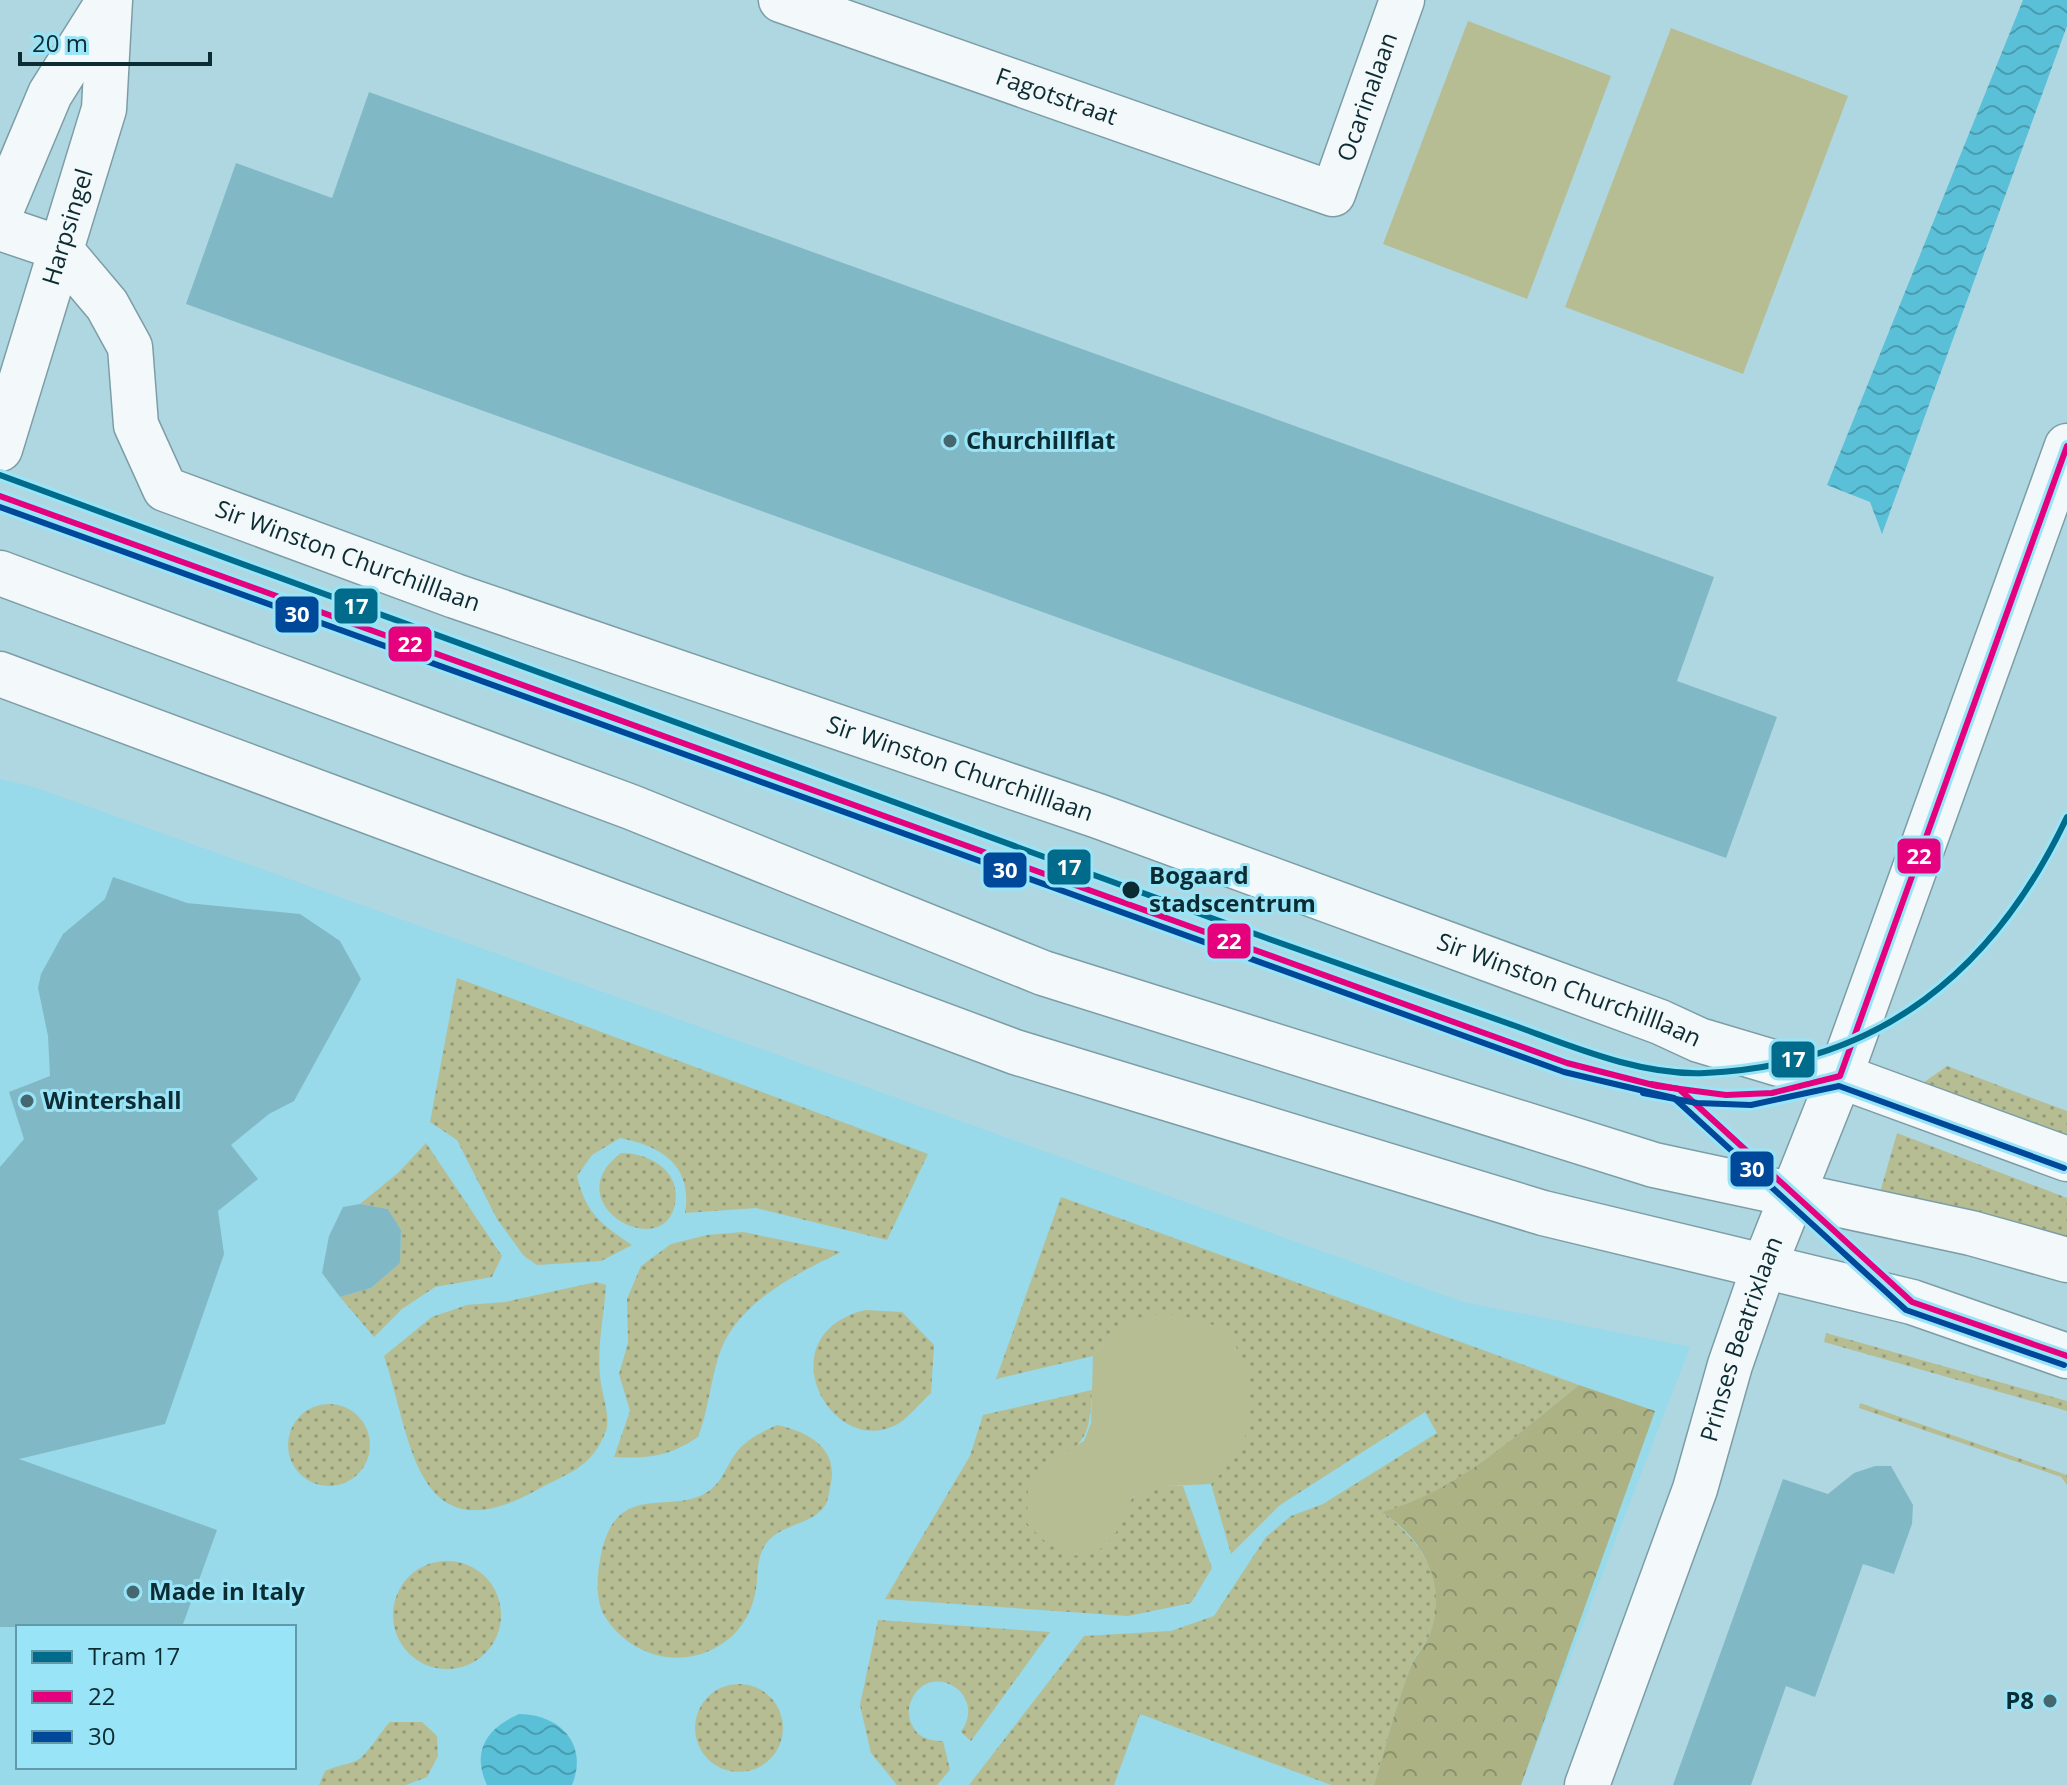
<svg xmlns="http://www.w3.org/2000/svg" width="2067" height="1785" font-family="'Open Sans',sans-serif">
<defs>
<pattern id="grass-dots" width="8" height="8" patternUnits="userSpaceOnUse" patternTransform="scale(2)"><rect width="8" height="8" fill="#b6bd93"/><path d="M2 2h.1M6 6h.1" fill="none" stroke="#929a79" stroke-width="1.8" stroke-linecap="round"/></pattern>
<pattern id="forest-crowns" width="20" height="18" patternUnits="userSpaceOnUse" patternTransform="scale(2)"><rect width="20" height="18" fill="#acb284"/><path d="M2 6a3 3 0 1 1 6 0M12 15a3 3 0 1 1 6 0" fill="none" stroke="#8a916d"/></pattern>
<pattern id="water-waves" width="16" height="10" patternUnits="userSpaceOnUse" patternTransform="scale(2)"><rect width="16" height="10" fill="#5ac0d7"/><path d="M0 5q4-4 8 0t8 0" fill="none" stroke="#499caf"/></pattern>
</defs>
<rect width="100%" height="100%" fill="#afd7e1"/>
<path fill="#98d9ea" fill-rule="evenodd" d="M 0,779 L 34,787 L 1463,1302 L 1690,1347 L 1521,1785 L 0,1785 ZM 18,1627 L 294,1627 L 294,1767 L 18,1767 Z"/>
<g fill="url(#grass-dots)">
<path d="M 457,978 L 928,1154 L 887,1240 L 756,1208 L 685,1213 C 693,1166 662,1146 620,1138 L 592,1155 L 577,1176 C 586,1214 601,1224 632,1245 L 601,1261 L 537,1265 L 524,1256 L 497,1219 L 457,1140 L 430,1122 Z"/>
<path d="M 1947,1066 L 2067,1111 L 2067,1146 L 1913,1090 Z"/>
<path d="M 1897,1133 L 2067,1198 L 2067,1242 L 1879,1196 Z"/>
<path d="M 426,1143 L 502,1256 L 492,1277 L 435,1287 L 402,1309 L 374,1337 L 340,1297 L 371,1288 L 400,1263 L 401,1230 L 388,1209 L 360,1204 L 398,1173 Z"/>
<path d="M 621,1153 C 650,1153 681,1171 675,1204 C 663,1264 554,1203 621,1153 Z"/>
<path d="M 1061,1197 L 1579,1385 C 1517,1435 1461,1490 1383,1512 C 1421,1543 1452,1582 1430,1634 C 1425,1646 1415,1655 1411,1666 C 1396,1705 1386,1746 1374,1785 L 1331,1785 L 1140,1714 L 1114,1785 L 969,1785 L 1084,1636 L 1171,1631 L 1214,1616 L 1266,1537 L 1291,1516 L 1323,1504 L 1437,1433 L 1425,1412 L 1280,1505 L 1231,1554 L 1211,1484 L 1239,1451 L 1110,1334 L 1093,1356 L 996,1379 Z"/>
<path d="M 743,1232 L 841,1252 C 794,1275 734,1304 718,1358 C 710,1385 708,1411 698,1437 C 670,1456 648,1459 614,1457 L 630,1411 L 619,1374 L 628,1343 L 627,1299 L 641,1266 L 671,1244 L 707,1235 Z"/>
<path d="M 596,1282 L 606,1285 C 604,1317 597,1345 600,1376 C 601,1392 611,1416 606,1431 C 591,1469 569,1472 535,1491 C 414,1557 412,1438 384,1356 L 432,1317 L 467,1305 L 505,1302 Z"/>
<path d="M 865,1310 L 902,1312 L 934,1345 L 931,1393 C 920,1403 907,1420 894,1426 C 829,1456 766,1335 865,1310 Z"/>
<path d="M 1826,1333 L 2067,1401 L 2067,1411 L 1824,1342 Z"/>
<path d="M 1092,1390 C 1090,1432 1088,1446 1046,1463 L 1122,1514 C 1132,1487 1158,1486 1183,1486 L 1212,1568 L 1191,1603 L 1128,1616 L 885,1599 L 970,1456 L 983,1415 Z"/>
<path d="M 1860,1403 L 2067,1475 L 2067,1485 L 2061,1477 L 1859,1408 Z"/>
<circle cx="329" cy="1445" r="41"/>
<path d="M 777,1425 C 806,1431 838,1447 831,1483 C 829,1490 829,1501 824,1507 C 810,1525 783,1524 768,1541 C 758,1554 758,1566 757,1581 C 754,1614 738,1638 709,1651 C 670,1668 625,1651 604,1615 C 595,1598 597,1573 601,1555 C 603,1543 609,1526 618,1517 C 642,1494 677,1509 704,1494 C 725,1483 726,1462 741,1447 C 751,1437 764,1431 777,1425 Z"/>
<circle cx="447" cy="1615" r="54"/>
<path d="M 878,1620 L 1050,1632 L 971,1741 L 961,1732 C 989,1692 928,1659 911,1701 C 908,1708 908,1718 912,1725 C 918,1738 930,1741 943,1741 L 950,1770 L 937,1785 L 897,1785 L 871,1753 L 860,1705 Z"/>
<circle cx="739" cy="1728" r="44"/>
<path d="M 390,1722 L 422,1722 L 437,1736 L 438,1756 L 427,1777 L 406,1785 L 319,1785 L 325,1771 C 335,1766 346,1765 356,1761 C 367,1756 380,1732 390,1722 Z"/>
</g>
<path fill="url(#forest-crowns)" d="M 1579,1385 L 1655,1411 L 1521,1785 L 1374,1785 C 1386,1746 1396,1704 1411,1666 C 1416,1655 1425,1646 1430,1634 C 1448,1584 1424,1540 1382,1512 C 1460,1490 1516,1435 1579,1385 Z"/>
<g fill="#b6bd93">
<path d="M 1468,21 L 1611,76 L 1527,299 L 1383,244 Z"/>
<path d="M 1671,28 L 1848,96 L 1743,374 L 1565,307 Z"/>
<path d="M 1163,1313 C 1181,1316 1201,1318 1217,1327 C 1252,1347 1259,1418 1239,1451 C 1232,1463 1220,1474 1211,1484 L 1169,1486 L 1134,1496 C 1125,1507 1125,1518 1118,1529 C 1091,1574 1053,1555 1027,1523 L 1028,1488 L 1037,1473 L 1046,1463 L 1084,1441 L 1091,1423 L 1093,1356 L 1110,1334 L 1128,1320 Z"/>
</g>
<g fill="url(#water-waves)">
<path d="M 2023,0 L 2067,0 L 2067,26 L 1882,534 L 1870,502 L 1827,485 Z"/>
<path d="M 519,1714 C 559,1714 589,1744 572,1785 L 487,1785 C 471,1751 487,1728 519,1714 Z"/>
</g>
<g fill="#80b9c5">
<path d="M 369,92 L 1714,577 L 1677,681 L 1777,717 L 1726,858 L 186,304 L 236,163 L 332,198 Z"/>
<path d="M 113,877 L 187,903 L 300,914 L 340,941 L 361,979 L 294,1101 L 269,1114 L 231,1145 L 258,1179 L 218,1211 L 224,1254 L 165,1424 L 19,1459 L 217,1530 L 182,1627 L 0,1627 L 0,1167 L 24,1139 L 9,1092 L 50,1076 L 48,1036 L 38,988 L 41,974 L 63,934 L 105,899 Z"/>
<path d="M 360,1204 L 388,1209 L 401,1230 L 400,1263 L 371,1288 L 340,1297 L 322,1273 L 329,1236 L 343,1207 Z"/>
<path d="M 1875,1466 L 1891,1466 L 1913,1505 L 1912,1524 L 1894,1574 L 1863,1564 L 1815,1697 L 1786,1686 L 1751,1785 L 1673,1785 L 1783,1479 L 1828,1494 L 1854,1473 Z"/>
</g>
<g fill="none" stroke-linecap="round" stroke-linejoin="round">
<g stroke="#7d9da6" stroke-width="47">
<g id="minor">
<path id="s1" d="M 781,0 L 1333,194 L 1402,0"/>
<path d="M 0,213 L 50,94 L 108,2"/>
<path id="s2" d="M 0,228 L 59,248 L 107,305 L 130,347 L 136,425 L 165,489 L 455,596 L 1098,816 L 1660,1022 L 1699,1040 L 1779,1064 L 1840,1076 L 2067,1159"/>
<path id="s3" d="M 0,449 L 104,109 L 110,0"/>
</g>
</g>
<g stroke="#7d9da6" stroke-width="47">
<g id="tertiary">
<path d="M 0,573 L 631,807 L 1043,973 L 1654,1165 L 1971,1233 L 2067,1260"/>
<path d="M 0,674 L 1015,1052 L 1543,1213 L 1912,1302 L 2067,1356"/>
</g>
</g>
<g stroke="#7d9da6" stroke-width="47">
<g id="secondary">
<path id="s4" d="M 1587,1785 L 1695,1489 L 1730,1365 L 1765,1264 L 1840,1076 L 2067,446"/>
</g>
</g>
<use href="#minor" stroke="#f3f9fa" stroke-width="44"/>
<use href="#tertiary" stroke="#f3f9fa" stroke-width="44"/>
<use href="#secondary" stroke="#f3f9fa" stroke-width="44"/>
<g stroke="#99e4f7" stroke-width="12">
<g id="bus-1">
<path d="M 0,496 L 1567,1063 L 1657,1086 L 1726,1095 L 1772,1093 L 1840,1076 L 2067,446"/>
<path d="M 1651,1084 L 1679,1089 L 1912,1302 L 2067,1356"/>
</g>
</g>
<g stroke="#99e4f7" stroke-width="12">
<g id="bus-2">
<path d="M 0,507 L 1564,1072 L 1674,1098 L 1906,1310 L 2064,1365"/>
<path d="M 1643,1093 L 1697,1103 L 1751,1105 L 1839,1086 L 2064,1168"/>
</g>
</g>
<use href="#bus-1" stroke="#e5007d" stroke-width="6"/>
<use href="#bus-2" stroke="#004899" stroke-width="6"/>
<g stroke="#99e4f7" stroke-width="12">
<path id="tram-1" d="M 0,475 C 423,630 845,788 1269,939 C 1348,967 1427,995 1507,1023 C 1569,1045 1638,1076 1705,1073 C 1880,1065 1994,971 2067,817"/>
</g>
<use href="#tram-1" stroke="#006b8b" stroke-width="6"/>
</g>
<g fill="#456870" stroke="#99e4f7" stroke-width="3">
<circle cx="950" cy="441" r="8"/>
<circle cx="27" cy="1101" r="8"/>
<circle cx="133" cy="1592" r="8"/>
<circle cx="2050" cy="1701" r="8"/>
</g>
<circle fill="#0c2c33" stroke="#99e4f7" stroke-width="3" cx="1131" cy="890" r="10"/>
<g text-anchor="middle" stroke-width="6" stroke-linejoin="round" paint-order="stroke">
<g font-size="24" fill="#0c2c33" stroke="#99e4f7">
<text dy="8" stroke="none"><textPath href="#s1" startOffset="292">Fagotstraat</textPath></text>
<text dy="8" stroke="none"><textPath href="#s1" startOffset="688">Ocarinalaan</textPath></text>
<text dy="8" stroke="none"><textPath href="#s3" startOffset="232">Harpsingel</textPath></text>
<text dy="8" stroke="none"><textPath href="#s2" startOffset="528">Sir Winston Churchilllaan</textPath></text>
<text dy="8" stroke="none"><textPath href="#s2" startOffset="1176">Sir Winston Churchilllaan</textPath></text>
<text dy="8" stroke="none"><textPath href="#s2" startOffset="1824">Sir Winston Churchilllaan</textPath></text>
<text dy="8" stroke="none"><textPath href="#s4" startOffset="472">Prinses Beatrixlaan</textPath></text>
</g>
<g font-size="24" font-weight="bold" fill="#0c2c33" stroke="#99e4f7" text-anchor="start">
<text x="966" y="449">Churchillflat</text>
<text x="43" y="1109">Wintershall</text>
<text x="149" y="1600">Made in Italy</text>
<text x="2034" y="1709" text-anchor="end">P8</text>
</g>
<g font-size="24" font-weight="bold" fill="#0c2c33" stroke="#99e4f7" text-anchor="start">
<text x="1149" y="884">Bogaard<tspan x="1149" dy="28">stadscentrum</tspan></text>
</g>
</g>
<g stroke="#99e4f7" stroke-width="3">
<rect x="333" y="587" width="46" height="38" rx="8" fill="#006b8b"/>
<rect x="274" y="595" width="46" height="39" rx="8" fill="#004899"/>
<rect x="387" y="625" width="46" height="38" rx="8" fill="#e5007d"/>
<rect x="1896" y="837" width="46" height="38" rx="8" fill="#e5007d"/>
<rect x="1046" y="848" width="46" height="38" rx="8" fill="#006b8b"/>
<rect x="982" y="851" width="46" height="38" rx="8" fill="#004899"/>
<rect x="1206" y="922" width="46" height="38" rx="8" fill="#e5007d"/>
<rect x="1770" y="1040" width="46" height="39" rx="8" fill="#006b8b"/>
<rect x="1729" y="1150" width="46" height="38" rx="8" fill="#004899"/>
</g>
<g font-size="22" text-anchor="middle" font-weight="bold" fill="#fff">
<text x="356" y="614">17</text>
<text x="297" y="622">30</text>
<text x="410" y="652">22</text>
<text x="1919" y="864">22</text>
<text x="1069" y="875">17</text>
<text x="1005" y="878">30</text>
<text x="1229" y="949">22</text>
<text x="1793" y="1067">17</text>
<text x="1752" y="1177">30</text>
</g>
<rect x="16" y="1625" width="280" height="144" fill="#99e4f7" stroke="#619aa9" stroke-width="2"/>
<rect x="32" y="1651" width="40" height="12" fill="#006b8b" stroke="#619aa9" stroke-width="2"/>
<text x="88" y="1665" font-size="24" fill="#0c2c33">Tram 17</text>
<rect x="32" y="1691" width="40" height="12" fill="#e5007d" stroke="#619aa9" stroke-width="2"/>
<text x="88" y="1705" font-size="24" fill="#0c2c33">22</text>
<rect x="32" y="1731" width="40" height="12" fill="#004899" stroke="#619aa9" stroke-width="2"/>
<text x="88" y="1745" font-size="24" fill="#0c2c33">30</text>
<path d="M20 52v12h190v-12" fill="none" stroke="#0c2c33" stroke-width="4"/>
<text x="32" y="52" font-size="24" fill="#0c2c33" stroke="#99e4f7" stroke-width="6" paint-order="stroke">20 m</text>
</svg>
